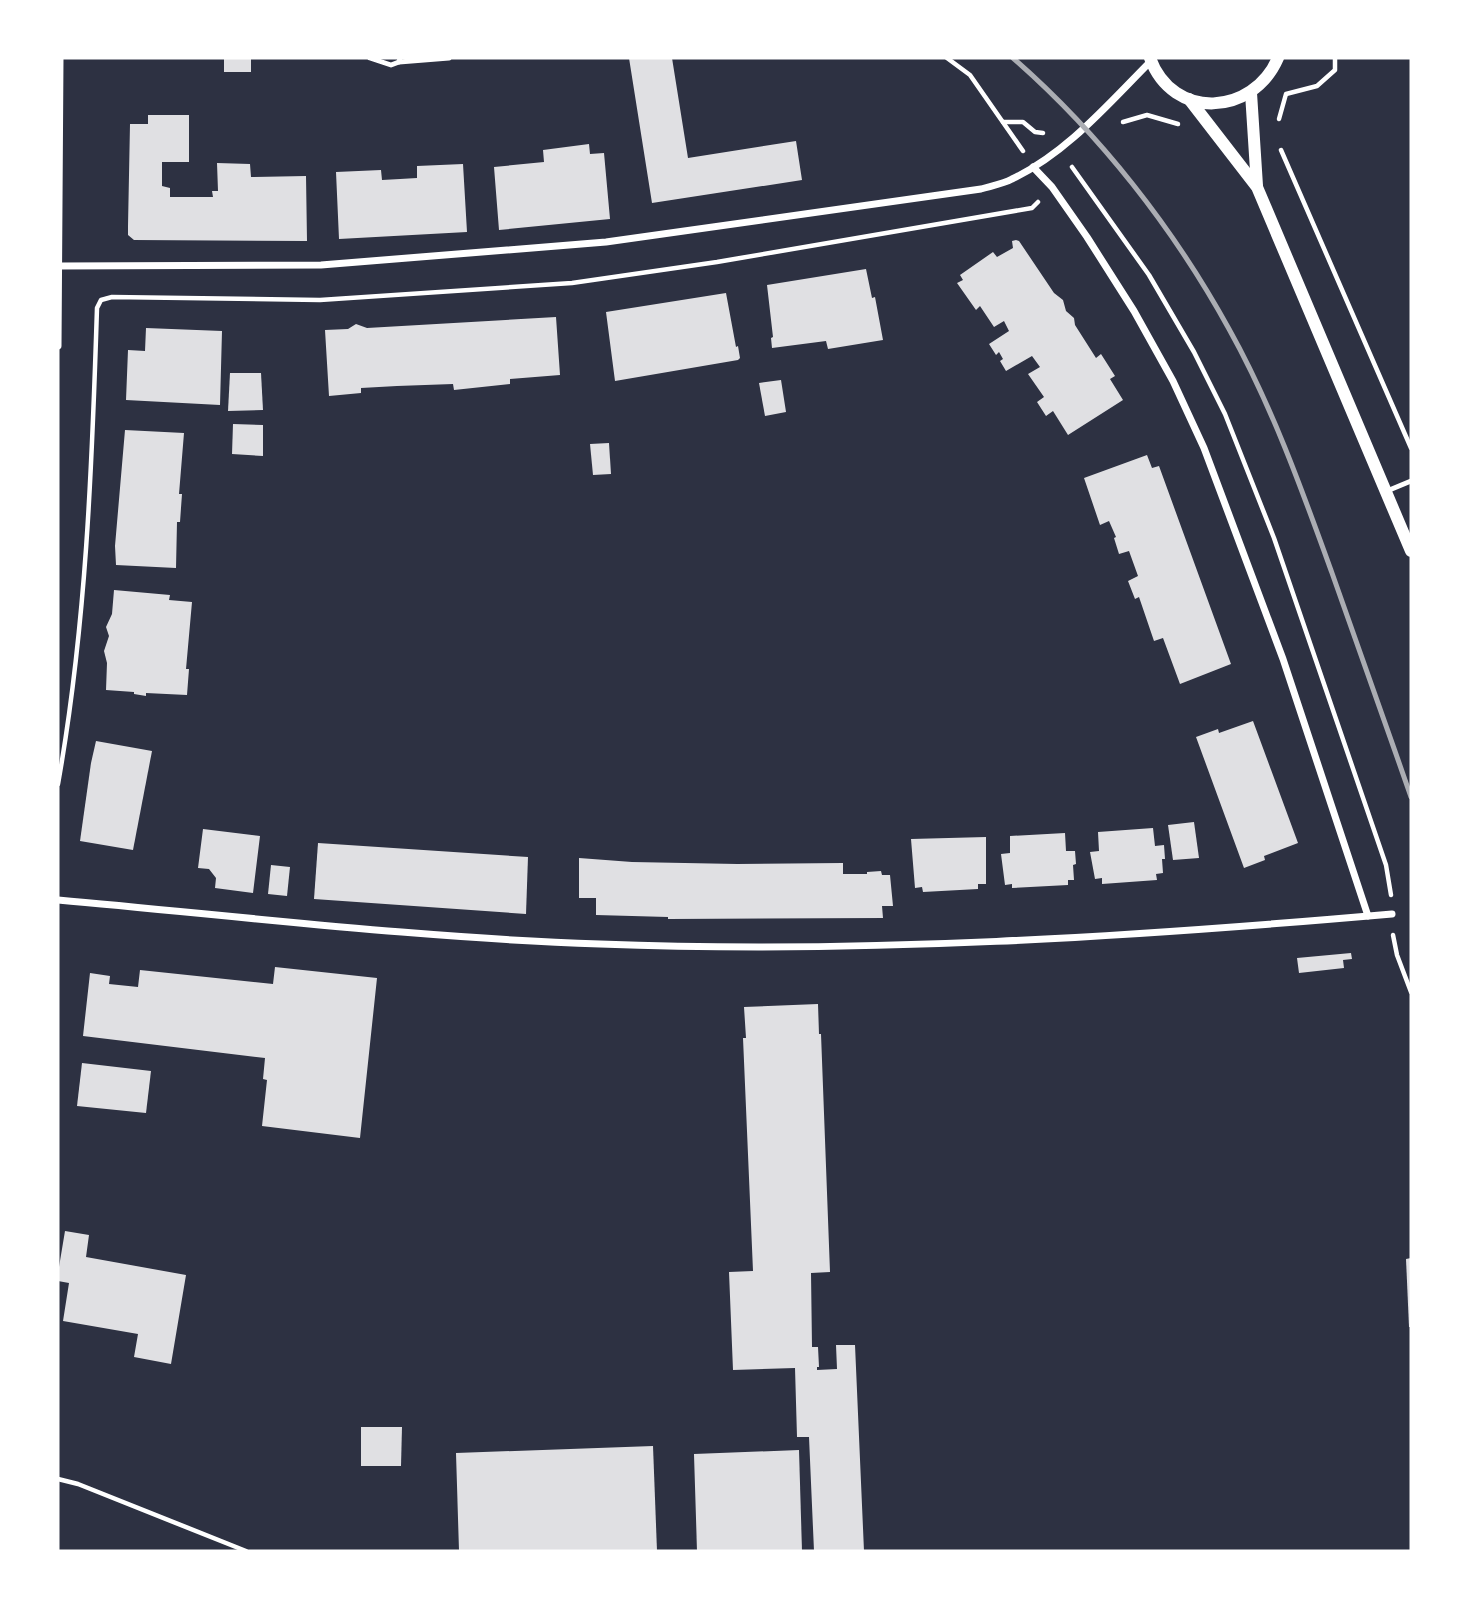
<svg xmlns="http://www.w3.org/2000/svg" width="1469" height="1609" font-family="'PT Sans Narrow',sans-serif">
<rect width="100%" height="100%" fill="#2d3142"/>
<g fill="#e0e0e3">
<rect x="224" y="58" width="27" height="14"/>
<path d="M 629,58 L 672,58 L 688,158 L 796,141 L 802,180 L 652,203 Z"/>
<path d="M 148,115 L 189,115 L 189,162 L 162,162 L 162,186 L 170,188 L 170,197 L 213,197 L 212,191 L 218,191 L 217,163 L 250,164 L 251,177 L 306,176 L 307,241 L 134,240 L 128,235 L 128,226 L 130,124 L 148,124 Z"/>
<path d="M 589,144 L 590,154 L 604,153 L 610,219 L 499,230 L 494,167 L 544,162 L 543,150 Z"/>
<path d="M 463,164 L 467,232 L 339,239 L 336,172 L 381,170 L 382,180 L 400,179 L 417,178 L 417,166 Z"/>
<path d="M 1016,240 L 1019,241 L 1054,293 L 1063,300 L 1066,311 L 1074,318 L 1075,325 L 1096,358 L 1101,354 L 1115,376 L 1110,379 L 1123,400 L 1068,435 L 1053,411 L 1046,416 L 1037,402 L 1044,397 L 1028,374 L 1040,367 L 1032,356 L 1006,371 L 1000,361 L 1003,359 L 999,352 L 996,355 L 989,344 L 1009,331 L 1004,321 L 994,327 L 980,306 L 976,310 L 957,283 L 963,280 L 960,275 L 993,252 L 997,257 L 1013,248 L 1012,241 Z"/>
<path d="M 866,269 L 872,298 L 875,297 L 883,340 L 828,349 L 826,341 L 772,348 L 771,338 L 773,337 L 767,285 Z"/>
<path d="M 726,293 L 736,347 L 738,346 L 740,358 L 738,360 L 615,381 L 606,312 Z"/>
<path d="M 556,317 L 560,375 L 510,379 L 510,384 L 454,390 L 453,384 L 397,386 L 361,388 L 361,393 L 329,396 L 325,330 L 348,329 L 356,324 L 367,328 Z"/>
<path d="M 146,328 L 222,331 L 220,405 L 126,400 L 128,350 L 145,351 Z"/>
<path d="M 230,373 L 261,373 L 263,410 L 228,411 Z"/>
<path d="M 781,380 L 786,412 L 765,416 L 759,383 Z"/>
<path d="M 233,424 L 263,425 L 263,456 L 232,454 Z"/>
<path d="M 125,430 L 184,433 L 179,494 L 182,494 L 180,522 L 177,522 L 176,568 L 116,565 L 115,546 Z"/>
<path d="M 609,443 L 611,474 L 593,475 L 590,444 Z"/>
<path d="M 1147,455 L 1152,468 L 1159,466 L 1231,664 L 1180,684 L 1163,638 L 1154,641 L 1139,597 L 1135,599 L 1128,581 L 1138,576 L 1129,551 L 1119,554 L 1114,538 L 1116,537 L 1109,521 L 1100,525 L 1084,478 Z"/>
<path d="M 114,590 L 170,595 L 169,600 L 192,602 L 186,669 L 189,669 L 187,695 L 146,693 L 146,696 L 134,694 L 134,692 L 106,690 L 107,663 L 104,651 L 109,636 L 106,627 L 112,614 Z"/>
<path d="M 1253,721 L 1298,843 L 1264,856 L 1265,860 L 1244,868 L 1196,737 L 1218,729 L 1219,733 Z"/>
<path d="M 96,741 L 152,751 L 133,850 L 80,841 L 91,763 Z"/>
<path d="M 1194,822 L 1199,858 L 1173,860 L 1168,825 Z"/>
<path d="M 1153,828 L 1155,846 L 1164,845 L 1165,859 L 1162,859 L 1163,873 L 1156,874 L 1157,880 L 1102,884 L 1102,878 L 1095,879 L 1090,852 L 1099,851 L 1098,832 Z"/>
<path d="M 203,829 L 260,836 L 253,893 L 215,888 L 216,878 L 209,869 L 198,868 Z"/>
<path d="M 1065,833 L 1066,851 L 1075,851 L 1076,864 L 1073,865 L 1074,880 L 1068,880 L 1068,885 L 1012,888 L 1012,884 L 1005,885 L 1001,854 L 1010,853 L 1010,836 Z"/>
<path d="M 986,837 L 986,884 L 978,884 L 978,889 L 923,892 L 922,887 L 915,888 L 911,839 Z"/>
<path d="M 318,843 L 528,857 L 526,914 L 314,899 Z"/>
<path d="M 579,858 L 632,862 L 737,864 L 843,863 L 843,874 L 867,874 L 867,872 L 881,871 L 882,875 L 890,875 L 893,906 L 882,906 L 883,918 L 668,919 L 668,917 L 596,915 L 596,898 L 579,898 Z"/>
<path d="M 271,865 L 290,867 L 287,896 L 268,894 Z"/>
<path d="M 1351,953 L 1352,959 L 1343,960 L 1344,968 L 1299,973 L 1297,958 Z"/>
<path d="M 275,967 L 377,978 L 360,1138 L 262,1126 L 267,1080 L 263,1079 L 265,1058 L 83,1036 L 90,973 L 110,976 L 109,984 L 138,987 L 140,970 L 273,984 Z"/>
<path d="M 818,1004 L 819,1034 L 821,1034 L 830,1272 L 811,1273 L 812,1347 L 818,1347 L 819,1367 L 817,1367 L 817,1370 L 837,1369 L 836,1345 L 855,1345 L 864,1551 L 814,1551 L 809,1437 L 797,1437 L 795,1368 L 733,1370 L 729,1272 L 753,1271 L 743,1038 L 746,1038 L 744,1007 Z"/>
<path d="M 82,1063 L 151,1071 L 146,1113 L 77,1106 Z"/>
<path d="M 65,1231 L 89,1235 L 86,1257 L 186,1275 L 171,1364 L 134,1357 L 138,1334 L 63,1321 L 69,1283 L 58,1281 L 58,1273 Z"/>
<path d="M 1411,1258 L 1411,1327 L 1409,1327 L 1406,1259 Z"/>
<path d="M 361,1427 L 402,1427 L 401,1466 L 361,1466 Z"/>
<path d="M 653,1446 L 657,1551 L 459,1551 L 456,1453 Z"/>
<path d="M 799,1450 L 802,1551 L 697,1551 L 694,1454 Z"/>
</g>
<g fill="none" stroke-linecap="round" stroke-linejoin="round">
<g stroke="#fff" stroke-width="4.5">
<path d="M 947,58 L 970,75 L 1023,151"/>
<path d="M 1279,119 L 1286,94 L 1317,86 L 1335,70 L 1335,58"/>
<path d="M 1003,122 L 1023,122 L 1035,132 L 1043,133"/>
<path d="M 1123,122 L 1147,115 L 1178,124"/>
<path d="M 1281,150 L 1411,448"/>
<path d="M 1072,167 L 1149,275 L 1194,352 L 1225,414 L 1274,538 L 1386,865 L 1391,895"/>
<path d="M 58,784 C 86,627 92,468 97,308 L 101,300 L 112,297 L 320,300 L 572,283 L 717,262 L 1032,208 L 1038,202"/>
<path d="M 1393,935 L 1397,955 L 1411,992"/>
<path d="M 58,1479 L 78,1484 L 246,1551"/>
</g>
<g stroke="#fff" stroke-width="5">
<path d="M 370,58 L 391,65 L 399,62 L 400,58"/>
<path d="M 399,62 L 449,58"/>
<path d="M 1387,491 L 1411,481"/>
</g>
<g stroke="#fff" stroke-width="7">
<path d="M 1033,167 L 1052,187 L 1087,237 L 1134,311 L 1173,381 L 1204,448 L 1283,659 L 1368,916"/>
<path d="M 59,266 L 321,265 L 606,242 L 981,189 C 991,186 1003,184 1012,179 C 1067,153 1109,103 1151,61"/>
<path d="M 58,346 L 60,58"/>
<path d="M 58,900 C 238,916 419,938 600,944 C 864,954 1129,937 1392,914"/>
</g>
<g stroke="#fff" stroke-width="12">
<path d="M 1150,58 C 1173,121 1253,116 1278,58"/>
<path d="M 1251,93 L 1257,186"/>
<path d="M 1189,99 L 1257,187 L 1411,551"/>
</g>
<path stroke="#abadb3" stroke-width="5" d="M 1013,58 C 1100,134 1174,229 1229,329 C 1272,406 1302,490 1332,573 C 1358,647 1385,722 1411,797"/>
</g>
<rect width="1469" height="1609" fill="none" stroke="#ffffff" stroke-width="119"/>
</svg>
